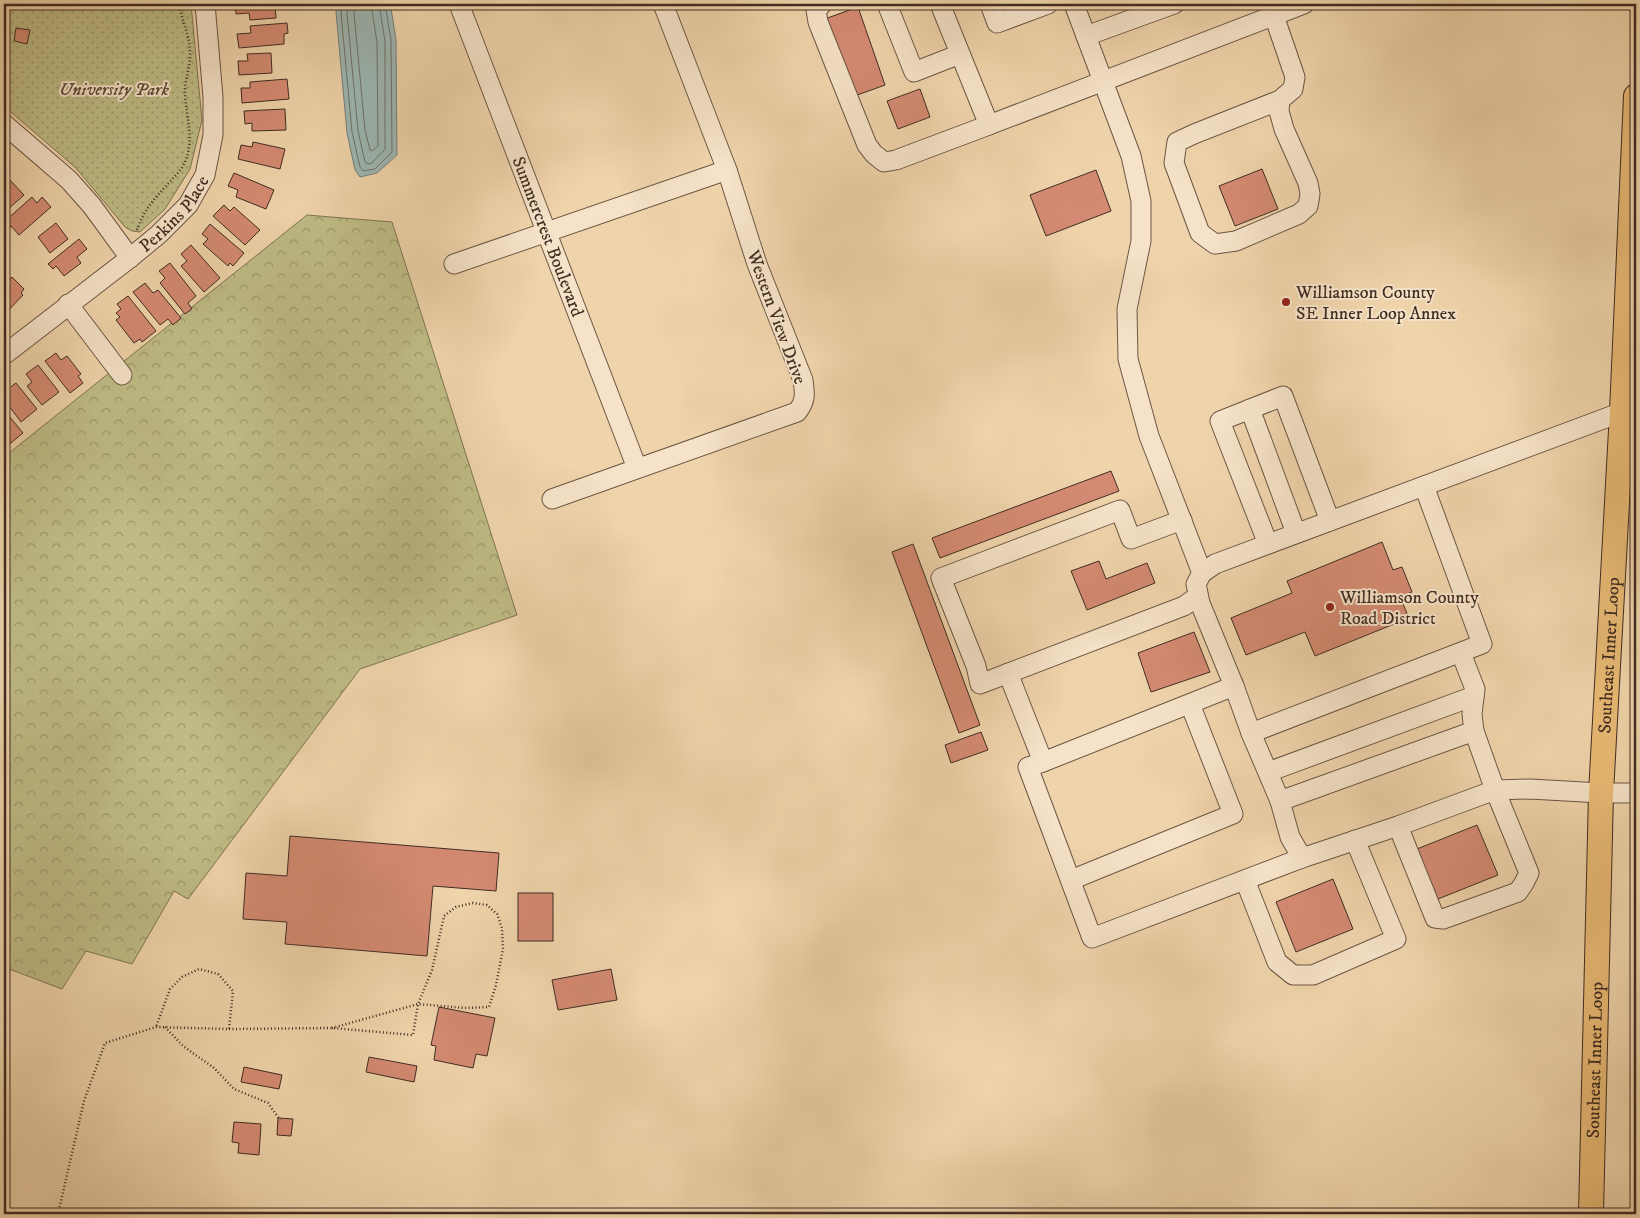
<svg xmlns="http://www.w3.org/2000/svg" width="1640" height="1218" font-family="'IM FELL DW Pica',serif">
<defs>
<pattern id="forest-crowns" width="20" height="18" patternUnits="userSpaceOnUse" patternTransform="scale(1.25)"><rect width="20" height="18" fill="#bebb85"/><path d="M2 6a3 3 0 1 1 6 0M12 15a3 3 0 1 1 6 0" fill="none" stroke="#9c986c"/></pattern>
<pattern id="park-dots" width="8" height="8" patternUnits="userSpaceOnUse" patternTransform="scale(1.25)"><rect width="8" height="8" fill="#bebb85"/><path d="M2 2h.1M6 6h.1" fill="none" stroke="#9c986c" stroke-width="1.8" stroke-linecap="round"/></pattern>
</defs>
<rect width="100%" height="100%" fill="#efd3aa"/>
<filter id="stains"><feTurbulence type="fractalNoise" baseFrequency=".004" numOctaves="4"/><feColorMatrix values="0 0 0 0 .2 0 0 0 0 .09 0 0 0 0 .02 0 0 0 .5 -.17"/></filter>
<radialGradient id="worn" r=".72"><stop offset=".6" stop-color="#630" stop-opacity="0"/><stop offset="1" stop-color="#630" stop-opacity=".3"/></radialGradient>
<path fill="url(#forest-crowns)" stroke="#7f7454" d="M 307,215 L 392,222 L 517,615 L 360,669 L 188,899 L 174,891 L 132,964 L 86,951 L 62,989 L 4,967 L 4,457 Z"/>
<path fill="url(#park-dots)" stroke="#7f7454" d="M 4,4 L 191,4 L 202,120 L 190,169 L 165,209 L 140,232 L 132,231 L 125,227 L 76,168 L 4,106 Z"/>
<path fill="#9cb6b1" stroke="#777f78" d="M 337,4 L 389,4 L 391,8 L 396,40 L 397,155 L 377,173 L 360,177 L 355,170 L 347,133 L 336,12 Z"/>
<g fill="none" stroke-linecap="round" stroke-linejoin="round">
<g stroke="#6e726a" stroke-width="1">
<path d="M 342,4 L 341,13 L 352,132 L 360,167 L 363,171 L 375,169 L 392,152 L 391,40 L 385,4"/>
<path d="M 348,4 L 347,13 L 358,131 L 365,162 L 368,164 L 372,163 L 385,149 L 385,41 L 379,4"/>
<path d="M 356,4 L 354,13 L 365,130 L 370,150 L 372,151 L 378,146 L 377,42 L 371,4"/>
</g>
</g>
<g fill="#d48a72" stroke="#402d22">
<path d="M 235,4 L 275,4 L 276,18 L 250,20 L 249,13 L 236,14 Z"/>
<path d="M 858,7 L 885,85 L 849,98 L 822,20 Z"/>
<path d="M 287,23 L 288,33 L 284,34 L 284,44 L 239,48 L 237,34 L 251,33 L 250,26 Z"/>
<path d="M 16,28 L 30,30 L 27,44 L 14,41 Z"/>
<path d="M 271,53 L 272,73 L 239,75 L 238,61 L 248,61 L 247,54 Z"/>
<path d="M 287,79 L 289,99 L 242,103 L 241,88 L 250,88 L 250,82 Z"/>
<path d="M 920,89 L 930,117 L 898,129 L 887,101 Z"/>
<path d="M 285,109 L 286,130 L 252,131 L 252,123 L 245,124 L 244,111 Z"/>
<path d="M 253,142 L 285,149 L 280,169 L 238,159 L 241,145 L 252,147 Z"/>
<path d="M 4,166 L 9,171 L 4,176 Z"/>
<path d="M 1262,169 L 1278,209 L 1235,226 L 1219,186 Z"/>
<path d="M 1096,170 L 1111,211 L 1046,236 L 1030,195 Z"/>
<path d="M 234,173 L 274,190 L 266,209 L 236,197 L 238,190 L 228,186 Z"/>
<path d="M 10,180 L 24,195 L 6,211 L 4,208 L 4,186 Z"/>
<path d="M 32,197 L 37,203 L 42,197 L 51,207 L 19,235 L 11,226 L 7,230 L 4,226 L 4,222 Z"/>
<path d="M 224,205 L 230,211 L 234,207 L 260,230 L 245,245 L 213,216 Z"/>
<path d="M 56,223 L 68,239 L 50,253 L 38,237 Z"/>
<path d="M 210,224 L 244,253 L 233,266 L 230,263 L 228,266 L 203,244 L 208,239 L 202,234 Z"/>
<path d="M 79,239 L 87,249 L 77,257 L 81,263 L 64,276 L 56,266 L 53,269 L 48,264 Z"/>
<path d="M 191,245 L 220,278 L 204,292 L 181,266 L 187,261 L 181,254 Z"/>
<path d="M 170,263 L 196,296 L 188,303 L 192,309 L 185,314 L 160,283 L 165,278 L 159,271 Z"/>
<path d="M 12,277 L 24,289 L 21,293 L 23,295 L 4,315 L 4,286 Z"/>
<path d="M 145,283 L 153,293 L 158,290 L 181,318 L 173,325 L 168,319 L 160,325 L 133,292 Z"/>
<path d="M 128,296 L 156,331 L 142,342 L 140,339 L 134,343 L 116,320 L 120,317 L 116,313 L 121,309 L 117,304 Z"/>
<path d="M 56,353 L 61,360 L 67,356 L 81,374 L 78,376 L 83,383 L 70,393 L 45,361 Z"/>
<path d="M 38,365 L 59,392 L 42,405 L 27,386 L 32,382 L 26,374 Z"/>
<path d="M 16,383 L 37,409 L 21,422 L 6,402 L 10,398 L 5,391 Z"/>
<path d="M 4,410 L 23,433 L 6,447 L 4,444 Z"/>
<path d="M 1111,471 L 1119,491 L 940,558 L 932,538 Z"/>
<path d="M 1382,542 L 1393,570 L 1402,567 L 1412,592 L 1400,597 L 1409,618 L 1315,656 L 1305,632 L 1246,655 L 1231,618 L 1292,593 L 1287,581 Z"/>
<path d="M 913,544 L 980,725 L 959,733 L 892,552 Z"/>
<path d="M 1099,561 L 1106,579 L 1147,563 L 1155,583 L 1087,610 L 1071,571 Z"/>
<path d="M 1194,632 L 1210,672 L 1151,692 L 1138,653 Z"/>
<path d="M 981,732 L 988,750 L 951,763 L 945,745 Z"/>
<path d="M 1477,825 L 1498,875 L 1438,899 L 1417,849 Z"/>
<path d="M 290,836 L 499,853 L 496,891 L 433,886 L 427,956 L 285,944 L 287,922 L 243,919 L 246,873 L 287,876 Z"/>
<path d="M 1333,879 L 1353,929 L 1296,952 L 1276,902 Z"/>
<rect x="518" y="893" width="35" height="48"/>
<path d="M 611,969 L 617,1000 L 558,1010 L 552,980 Z"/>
<path d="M 439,1007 L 495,1018 L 487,1056 L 476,1054 L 473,1068 L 434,1060 L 436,1046 L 431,1045 Z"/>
<path d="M 369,1057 L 417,1066 L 414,1082 L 366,1072 Z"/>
<path d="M 244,1067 L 282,1075 L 279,1089 L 241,1082 Z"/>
<path d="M 278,1118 L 293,1119 L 291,1136 L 277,1135 Z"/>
<path d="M 234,1122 L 261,1124 L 259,1155 L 238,1153 L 239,1143 L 232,1142 Z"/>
</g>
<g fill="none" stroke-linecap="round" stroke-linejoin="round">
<g stroke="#6c5644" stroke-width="21">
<g id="minor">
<path id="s1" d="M 459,4 L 637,468"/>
<path d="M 822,4 L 816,10 L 818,22 L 867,145 L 874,154 L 884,162 L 896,160 L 989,125"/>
<path d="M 887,4 L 914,72 L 960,54"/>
<path d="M 940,4 L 989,125 L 1304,4"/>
<path d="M 990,4 L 997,23 L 1048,4"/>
<path d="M 1074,4 L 1131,156 L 1141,201 L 1141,241 L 1127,309 L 1128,359 L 1149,436 L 1202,573"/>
<path d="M 1270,4 L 1295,77 L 1293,89 L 1280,100 L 1279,111 L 1284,129 L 1308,183 L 1310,194 L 1308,206 L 1299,214 L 1236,241 L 1215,244 L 1200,233 L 1174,163 L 1177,142 L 1194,134 L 1280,100"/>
<path d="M 1086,36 L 1174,4"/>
<path d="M 4,124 L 69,180 L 92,206 L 130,258"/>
<path d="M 454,264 L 727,170"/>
<path d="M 68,304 L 122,375"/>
<path id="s2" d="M 4,355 L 130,258 L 159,234 L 188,205 L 205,175 L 213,135 L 213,97 L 205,4"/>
<path d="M 1250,409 L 1296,533"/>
<path d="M 1622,412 L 1215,564 L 1202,573 L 1196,584 L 1200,603 L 1234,686 L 1251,733 L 1280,801 L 1290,837 L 1302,858 L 1398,826 L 1495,790 L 1530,789 L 1601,793 L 1636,793"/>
<path d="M 552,499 L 797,412 C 806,401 805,394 803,380 L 757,264 L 727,170 L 663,4"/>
<path d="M 1182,520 L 1131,539 L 1120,510 L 941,578 L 976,666 L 980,684 L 1184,606 L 1198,596"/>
<path d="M 1268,544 L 1220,421 L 1283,396 L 1330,521"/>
<path d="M 1008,673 L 1043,762 L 1234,686"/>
<path d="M 1251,733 L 1482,644 L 1424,486"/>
<path d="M 1043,762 L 1028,767 L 1092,938 L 1302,858"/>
<path d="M 1268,772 L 1474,696"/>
<path d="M 1280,801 L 1474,731"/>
<path d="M 1398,826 L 1435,918 L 1443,919 L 1518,892 L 1524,883 L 1529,873 L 1495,790 L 1474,731 L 1472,714 L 1475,689 L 1461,653"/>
<path d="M 1071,880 L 1233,814 L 1190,704"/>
<path d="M 1245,880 L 1277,962 L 1293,975 L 1313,975 L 1396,939 L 1355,840"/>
</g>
</g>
<g stroke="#402d22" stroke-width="26">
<g id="major">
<path id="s3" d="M 1591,1214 L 1601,793 L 1622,412 L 1636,96"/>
</g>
</g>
<g stroke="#402d22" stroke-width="2.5" stroke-dasharray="1 2.5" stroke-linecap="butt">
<path d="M 137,230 C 143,212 153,200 166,186 C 173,178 181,171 185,162 C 195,138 186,118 185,94 C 184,81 190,69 190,56 C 191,38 182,22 179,4"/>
<path d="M 165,1027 L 183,1046 L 214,1068 L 234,1089 L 268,1103 L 280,1120"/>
<path d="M 229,1029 L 332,1028 L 413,1035 L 418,1004 L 432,970 L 444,916 L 456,907 L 473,903 L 487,905 L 497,914 L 502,928 L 503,949 L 496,985 L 489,1007 L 465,1008 L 418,1004 L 332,1028"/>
<path d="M 58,1214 L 84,1101 L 105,1043 L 156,1027 L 229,1029 L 233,991 L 218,974 L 199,969 L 182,977 L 170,989 L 156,1027"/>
</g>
<use href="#minor" stroke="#f5e2c8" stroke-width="19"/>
<use href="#major" stroke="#e8ba75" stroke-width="24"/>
</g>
<g fill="#8f2418" stroke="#f5e2c8" stroke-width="2">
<circle cx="1286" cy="302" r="5"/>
<circle cx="1330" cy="607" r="5"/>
</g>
<g text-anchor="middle" stroke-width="4" stroke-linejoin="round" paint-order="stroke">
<g font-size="18" font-style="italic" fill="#594936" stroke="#f5e2c8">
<text x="114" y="95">University Park</text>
</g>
<g font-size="18" fill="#402d22" stroke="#f5e2c8">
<text dy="6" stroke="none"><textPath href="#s2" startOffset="222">Perkins Place</textPath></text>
<text dy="6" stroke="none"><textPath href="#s1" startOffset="249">Summercrest Boulevard</textPath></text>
<text transform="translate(777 317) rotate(70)" y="6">Western View Drive</text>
<text dy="6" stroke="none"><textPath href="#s3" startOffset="559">Southeast Inner Loop</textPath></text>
<text dy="6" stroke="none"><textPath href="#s3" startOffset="154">Southeast Inner Loop</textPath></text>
</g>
<g font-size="18" fill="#402d22" stroke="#f5e2c8" text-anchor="start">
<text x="1296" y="298">Williamson County<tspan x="1296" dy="21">SE Inner Loop Annex</tspan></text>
<text x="1340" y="603">Williamson County<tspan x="1340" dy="21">Road District</tspan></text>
</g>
</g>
<rect width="1640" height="1218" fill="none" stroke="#efd3aa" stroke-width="20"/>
<rect x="5" y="5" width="1630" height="1208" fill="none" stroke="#402d22" stroke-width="2.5"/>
<rect x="10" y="10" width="1620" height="1198" fill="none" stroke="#402d22"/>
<rect width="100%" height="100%" filter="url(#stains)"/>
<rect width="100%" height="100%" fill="url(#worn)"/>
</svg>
